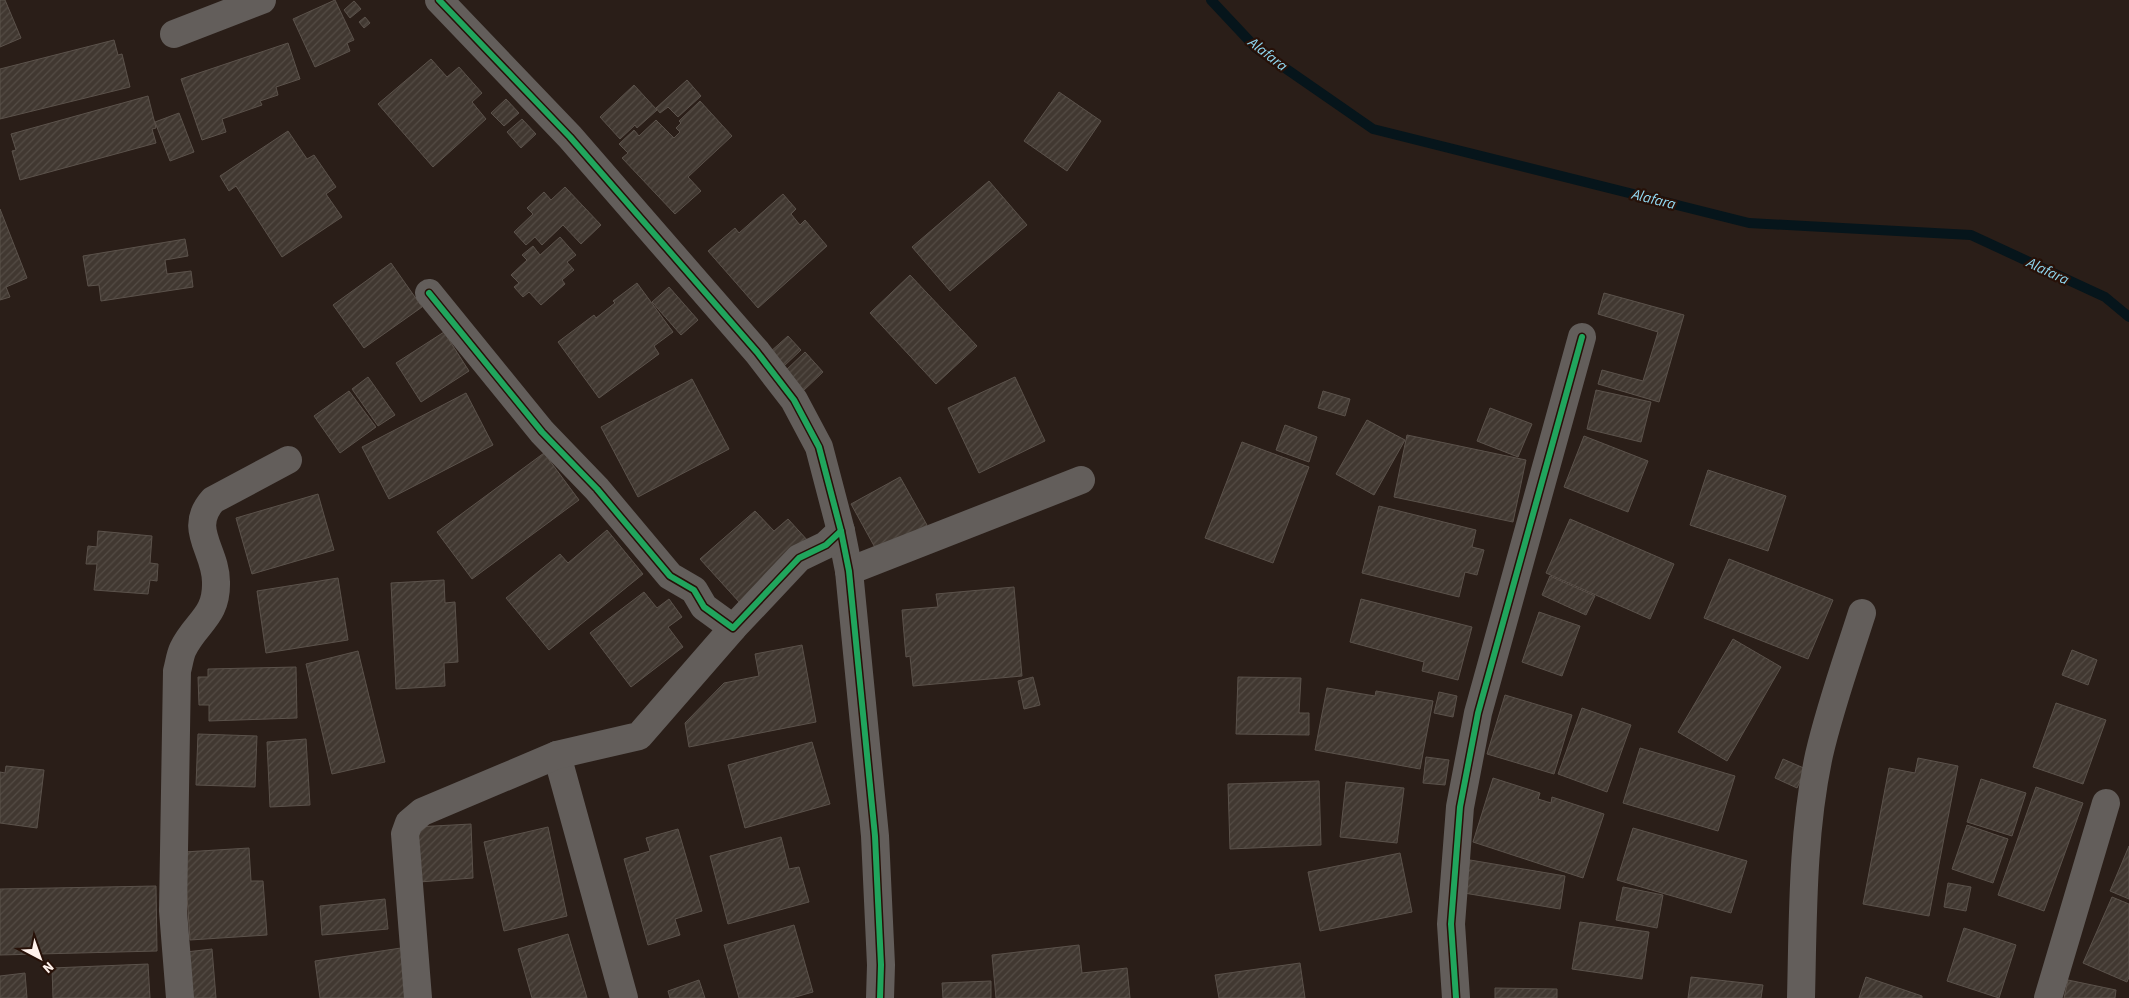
<svg xmlns="http://www.w3.org/2000/svg" width="2129" height="998" font-family="'Source Sans 3',sans-serif">
<defs>
<pattern id="building-hatch" width="6" height="6" patternUnits="userSpaceOnUse" patternTransform="scale(1.25)"><rect width="6" height="6" fill="#413831"/><path d="M-1 1l2-2M0 6l6-6M5 7l2-2" fill="none" stroke="#544c45"/></pattern>
</defs>
<rect width="100%" height="100%" fill="#2a1e18"/>
<g fill="none" stroke-linecap="round" stroke-linejoin="round">
<path stroke="#06151b" stroke-width="10" d="M 1211,0 L 1256,48 L 1373,129 L 1749,223 L 1971,235 L 2105,297 L 2129,317"/>
</g>
<g fill="url(#building-hatch)" stroke="#5b524b">
<path d="M 0,0 L 5,0 L 21,38 L 0,47 Z"/>
<path d="M 335,0 L 354,40 L 347,43 L 350,51 L 315,67 L 293,19 Z"/>
<path d="M 354,1 L 361,9 L 350,18 L 344,10 Z"/>
<path d="M 365,17 L 370,23 L 364,28 L 359,22 Z"/>
<path d="M 114,40 L 118,55 L 122,54 L 130,87 L 0,119 L 0,69 Z"/>
<path d="M 288,43 L 300,79 L 276,87 L 278,95 L 260,101 L 262,105 L 222,119 L 226,132 L 202,140 L 181,79 Z"/>
<path d="M 431,59 L 447,77 L 459,67 L 482,93 L 472,102 L 486,119 L 433,167 L 378,104 Z"/>
<path d="M 687,80 L 701,96 L 678,117 L 668,107 L 660,113 L 656,108 Z"/>
<path d="M 634,85 L 657,110 L 637,128 L 635,125 L 620,139 L 600,117 Z"/>
<path d="M 1059,92 L 1101,121 L 1067,171 L 1024,141 Z"/>
<path d="M 148,96 L 156,128 L 152,129 L 156,143 L 20,180 L 12,151 L 16,150 L 11,134 Z"/>
<path d="M 506,99 L 519,113 L 504,126 L 491,113 Z"/>
<path d="M 700,101 L 732,136 L 688,177 L 701,191 L 675,214 L 622,158 L 628,153 L 619,144 L 634,130 L 639,136 L 656,120 L 674,138 L 680,132 L 676,128 L 681,123 L 679,121 Z"/>
<path d="M 179,113 L 194,152 L 170,161 L 155,122 Z"/>
<path d="M 522,119 L 536,134 L 521,148 L 507,132 Z"/>
<path d="M 288,131 L 307,159 L 314,155 L 336,187 L 326,194 L 342,217 L 282,257 L 236,186 L 229,191 L 220,176 Z"/>
<path d="M 989,181 L 1027,225 L 950,291 L 912,247 Z"/>
<path d="M 565,187 L 601,225 L 581,244 L 563,225 L 542,245 L 535,237 L 526,245 L 514,232 L 533,214 L 527,208 L 544,192 L 551,200 Z"/>
<path d="M 783,194 L 796,209 L 791,214 L 800,225 L 805,220 L 827,246 L 758,308 L 708,251 L 735,228 L 739,233 Z"/>
<path d="M 0,209 L 27,278 L 6,287 L 10,297 L 0,300 Z"/>
<path d="M 560,237 L 576,255 L 567,262 L 574,270 L 562,280 L 565,284 L 541,305 L 529,292 L 523,297 L 514,287 L 519,283 L 511,275 L 527,260 L 522,255 L 533,246 L 540,255 Z"/>
<path d="M 185,239 L 188,256 L 165,260 L 167,274 L 191,271 L 193,287 L 101,301 L 99,285 L 88,286 L 83,256 Z"/>
<path d="M 391,263 L 422,307 L 364,348 L 333,305 Z"/>
<path d="M 910,275 L 977,346 L 936,384 L 870,313 Z"/>
<path d="M 637,283 L 673,332 L 654,346 L 659,354 L 599,398 L 558,342 L 594,315 L 596,318 L 615,303 L 613,301 Z"/>
<path d="M 669,287 L 698,320 L 681,335 L 652,302 Z"/>
<path d="M 1604,293 L 1684,315 L 1659,402 L 1598,384 L 1602,370 L 1643,381 L 1658,332 L 1598,314 Z"/>
<path d="M 444,332 L 469,371 L 421,402 L 396,363 Z"/>
<path d="M 788,336 L 801,350 L 783,367 L 770,352 Z"/>
<path d="M 805,352 L 823,372 L 802,392 L 784,372 Z"/>
<path d="M 368,377 L 395,415 L 378,426 L 352,389 Z"/>
<path d="M 1015,377 L 1045,441 L 979,473 L 948,408 Z"/>
<path d="M 692,379 L 729,449 L 638,497 L 601,427 Z"/>
<path d="M 1596,390 L 1651,402 L 1641,442 L 1587,429 Z"/>
<path d="M 349,391 L 376,427 L 340,453 L 314,416 Z"/>
<path d="M 1323,391 L 1350,399 L 1345,416 L 1318,408 Z"/>
<path d="M 466,393 L 493,445 L 389,499 L 362,447 Z"/>
<path d="M 1490,408 L 1532,424 L 1518,457 L 1477,441 Z"/>
<path d="M 1367,420 L 1405,440 L 1374,495 L 1336,474 Z"/>
<path d="M 1285,425 L 1317,437 L 1309,462 L 1276,450 Z"/>
<path d="M 1407,435 L 1526,460 L 1513,522 L 1394,497 Z"/>
<path d="M 1584,436 L 1648,461 L 1628,512 L 1564,487 Z"/>
<path d="M 1242,442 L 1309,467 L 1273,563 L 1205,538 Z"/>
<path d="M 544,453 L 579,500 L 472,579 L 437,532 Z"/>
<path d="M 1708,470 L 1786,496 L 1768,551 L 1690,525 Z"/>
<path d="M 900,477 L 927,525 L 878,553 L 851,504 Z"/>
<path d="M 318,494 L 334,550 L 252,574 L 236,518 Z"/>
<path d="M 1379,506 L 1476,530 L 1472,547 L 1484,550 L 1477,575 L 1465,572 L 1459,597 L 1362,573 Z"/>
<path d="M 755,511 L 774,531 L 788,519 L 809,542 L 740,603 L 700,559 Z"/>
<path d="M 1570,519 L 1674,564 L 1650,619 L 1546,573 Z"/>
<path d="M 607,530 L 643,574 L 549,650 L 506,598 L 560,554 L 568,563 Z"/>
<path d="M 98,531 L 152,536 L 150,563 L 158,564 L 157,581 L 150,580 L 148,594 L 94,590 L 97,564 L 86,564 L 88,546 L 97,547 Z"/>
<path d="M 1729,559 L 1833,600 L 1808,659 L 1704,618 Z"/>
<path d="M 1550,576 L 1595,596 L 1586,615 L 1542,595 Z"/>
<path d="M 338,578 L 348,640 L 266,653 L 257,591 Z"/>
<path d="M 444,580 L 445,603 L 455,602 L 458,662 L 444,663 L 445,686 L 396,689 L 391,583 Z"/>
<path d="M 1014,587 L 1022,676 L 913,686 L 910,656 L 906,657 L 902,610 L 938,607 L 936,594 Z"/>
<path d="M 644,592 L 657,608 L 669,599 L 682,617 L 668,627 L 683,647 L 631,687 L 590,633 Z"/>
<path d="M 1361,599 L 1472,627 L 1458,680 L 1422,671 L 1424,662 L 1350,642 Z"/>
<path d="M 1539,612 L 1580,626 L 1562,676 L 1522,662 Z"/>
<path d="M 1733,639 L 1781,667 L 1727,761 L 1678,732 Z"/>
<path d="M 802,645 L 816,722 L 689,747 L 685,723 L 724,683 L 759,676 L 755,654 Z"/>
<path d="M 2072,650 L 2097,660 L 2088,685 L 2062,675 Z"/>
<path d="M 358,651 L 385,762 L 332,774 L 306,664 Z"/>
<path d="M 296,667 L 297,718 L 209,721 L 209,705 L 199,705 L 198,677 L 208,677 L 208,669 Z"/>
<path d="M 1033,677 L 1040,705 L 1024,709 L 1018,681 Z"/>
<path d="M 1238,677 L 1301,678 L 1299,713 L 1309,713 L 1309,735 L 1236,734 Z"/>
<path d="M 1327,688 L 1375,696 L 1376,691 L 1433,701 L 1420,769 L 1315,750 Z"/>
<path d="M 1439,692 L 1457,696 L 1453,717 L 1434,713 Z"/>
<path d="M 1505,695 L 1572,715 L 1554,774 L 1487,754 Z"/>
<path d="M 2056,703 L 2106,720 L 2083,784 L 2033,767 Z"/>
<path d="M 1582,708 L 1631,725 L 1607,792 L 1558,774 Z"/>
<path d="M 198,734 L 257,736 L 255,787 L 196,785 Z"/>
<path d="M 306,739 L 310,805 L 270,807 L 267,742 Z"/>
<path d="M 812,742 L 830,804 L 745,828 L 728,765 Z"/>
<path d="M 1640,748 L 1735,776 L 1718,831 L 1623,803 Z"/>
<path d="M 1426,757 L 1449,760 L 1445,785 L 1423,783 Z"/>
<path d="M 1918,758 L 1958,766 L 1929,916 L 1863,904 L 1889,768 L 1915,773 Z"/>
<path d="M 1783,759 L 1806,769 L 1797,788 L 1775,778 Z"/>
<path d="M 6,766 L 44,770 L 37,828 L 0,823 L 0,772 L 5,773 Z"/>
<path d="M 1493,778 L 1540,793 L 1538,799 L 1551,803 L 1552,797 L 1604,814 L 1583,878 L 1473,842 Z"/>
<path d="M 1981,779 L 2026,793 L 2012,836 L 1967,822 Z"/>
<path d="M 1319,781 L 1321,845 L 1230,849 L 1228,784 Z"/>
<path d="M 1346,782 L 1404,788 L 1397,843 L 1340,837 Z"/>
<path d="M 2036,787 L 2083,803 L 2044,911 L 1998,895 Z"/>
<path d="M 471,824 L 473,878 L 419,882 L 416,827 Z"/>
<path d="M 1967,825 L 2008,839 L 1993,883 L 1952,869 Z"/>
<path d="M 548,827 L 567,916 L 504,931 L 484,842 Z"/>
<path d="M 1633,828 L 1747,861 L 1731,913 L 1617,880 Z"/>
<path d="M 678,829 L 702,911 L 675,919 L 680,935 L 648,945 L 624,859 L 650,851 L 646,838 Z"/>
<path d="M 781,837 L 789,869 L 799,867 L 809,902 L 728,924 L 710,856 Z"/>
<path d="M 2129,846 L 2129,899 L 2110,891 Z"/>
<path d="M 249,848 L 251,881 L 263,881 L 267,935 L 190,940 L 184,852 Z"/>
<path d="M 1400,853 L 1412,912 L 1320,931 L 1308,872 Z"/>
<path d="M 1470,860 L 1565,876 L 1560,909 L 1464,893 Z"/>
<path d="M 1948,883 L 1971,887 L 1966,911 L 1944,907 Z"/>
<path d="M 156,886 L 157,951 L 0,955 L 0,889 Z"/>
<path d="M 1623,887 L 1663,895 L 1657,928 L 1616,920 Z"/>
<path d="M 2112,897 L 2129,904 L 2129,977 L 2127,982 L 2083,963 Z"/>
<path d="M 385,899 L 388,929 L 322,935 L 320,906 Z"/>
<path d="M 1580,922 L 1649,932 L 1642,979 L 1572,969 Z"/>
<path d="M 794,925 L 813,992 L 792,998 L 739,998 L 724,945 Z"/>
<path d="M 1964,928 L 2016,945 L 1999,998 L 1947,981 Z"/>
<path d="M 568,934 L 587,998 L 532,998 L 518,949 Z"/>
<path d="M 1079,945 L 1082,973 L 1127,968 L 1130,998 L 996,998 L 992,955 Z"/>
<path d="M 401,948 L 408,998 L 320,998 L 315,961 Z"/>
<path d="M 212,949 L 216,998 L 191,998 L 186,952 Z"/>
<path d="M 1300,963 L 1305,998 L 1219,998 L 1215,975 Z"/>
<path d="M 148,964 L 150,998 L 53,998 L 52,968 Z"/>
<path d="M 25,973 L 27,998 L 0,998 L 0,976 Z"/>
<path d="M 1691,977 L 1763,985 L 1761,998 L 1688,998 Z"/>
<path d="M 1866,977 L 1922,996 L 1922,998 L 1859,998 Z"/>
<path d="M 699,980 L 705,998 L 670,998 L 668,991 Z"/>
<path d="M 2068,980 L 2116,990 L 2115,998 L 2064,998 Z"/>
<path d="M 991,981 L 991,998 L 943,998 L 942,983 Z"/>
<path d="M 1495,988 L 1557,989 L 1557,998 L 1495,998 Z"/>
</g>
<g fill="none" stroke-linecap="round" stroke-linejoin="round">
<g stroke="#635e5b" stroke-width="28">
<path d="M 439,0 L 570,137 L 757,352 L 794,400 L 819,447 L 841,531 L 849,571 L 875,836 L 881,965 L 880,998"/>
<path d="M 174,34 L 262,0"/>
<path d="M 429,293 L 542,432 L 597,489 L 670,576 L 694,590 L 704,607 L 733,628 L 799,558 L 826,545 L 841,531"/>
<path d="M 849,571 L 1081,480"/>
<path d="M 557,755 L 624,998"/>
<path d="M 180,998 L 173,911 L 177,671 C 179,664 180,655 183,649 C 196,622 217,617 216,582 C 216,550 187,529 213,500 L 288,460"/>
<path d="M 418,998 L 405,834 L 409,823 L 422,812 L 557,755 L 639,736 L 733,628"/>
<path d="M 1456,998 L 1451,924 L 1460,807 L 1478,713 L 1582,337"/>
<path d="M 1801,998 C 1803,918 1802,834 1819,755 C 1830,707 1847,660 1862,613"/>
<path d="M 2048,998 L 2106,803"/>
</g>
<g stroke="#271108" stroke-width="9">
<g id="cycleway">
<path d="M 439,0 L 570,137 L 757,352 L 794,400 L 819,447 L 841,531 L 849,571 L 875,836 L 881,965 L 880,998"/>
<path d="M 429,293 L 542,432 L 597,489 L 670,576 L 694,590 L 704,607 L 733,628 L 799,558 L 826,545 L 841,531"/>
<path d="M 1456,998 L 1451,924 L 1460,807 L 1478,713 L 1582,337"/>
</g>
</g>
<use href="#cycleway" stroke="#20a55d" stroke-width="6"/>
</g>
<g text-anchor="middle" stroke-width="4.5" stroke-linejoin="round" paint-order="stroke">
<g font-size="15" font-style="italic" fill="#91d9f3" stroke="#271108">
<text transform="translate(1268 54) rotate(38)" y="5">Alafara</text>
<text transform="translate(1654 199) rotate(14)" y="5">Alafara</text>
<text transform="translate(2048 271) rotate(25)" y="5">Alafara</text>
</g>
</g>
<g transform="translate(40 958) rotate(139)" stroke="#271108" stroke-width="4" paint-order="stroke">
<path d="M0-4L9 19L0 12L-9 19Z" fill="#fff2ec"/>
<text y="-8" font-size="14" font-weight="bold" text-anchor="middle" fill="#fff2ec">N</text>
</g>
</svg>
